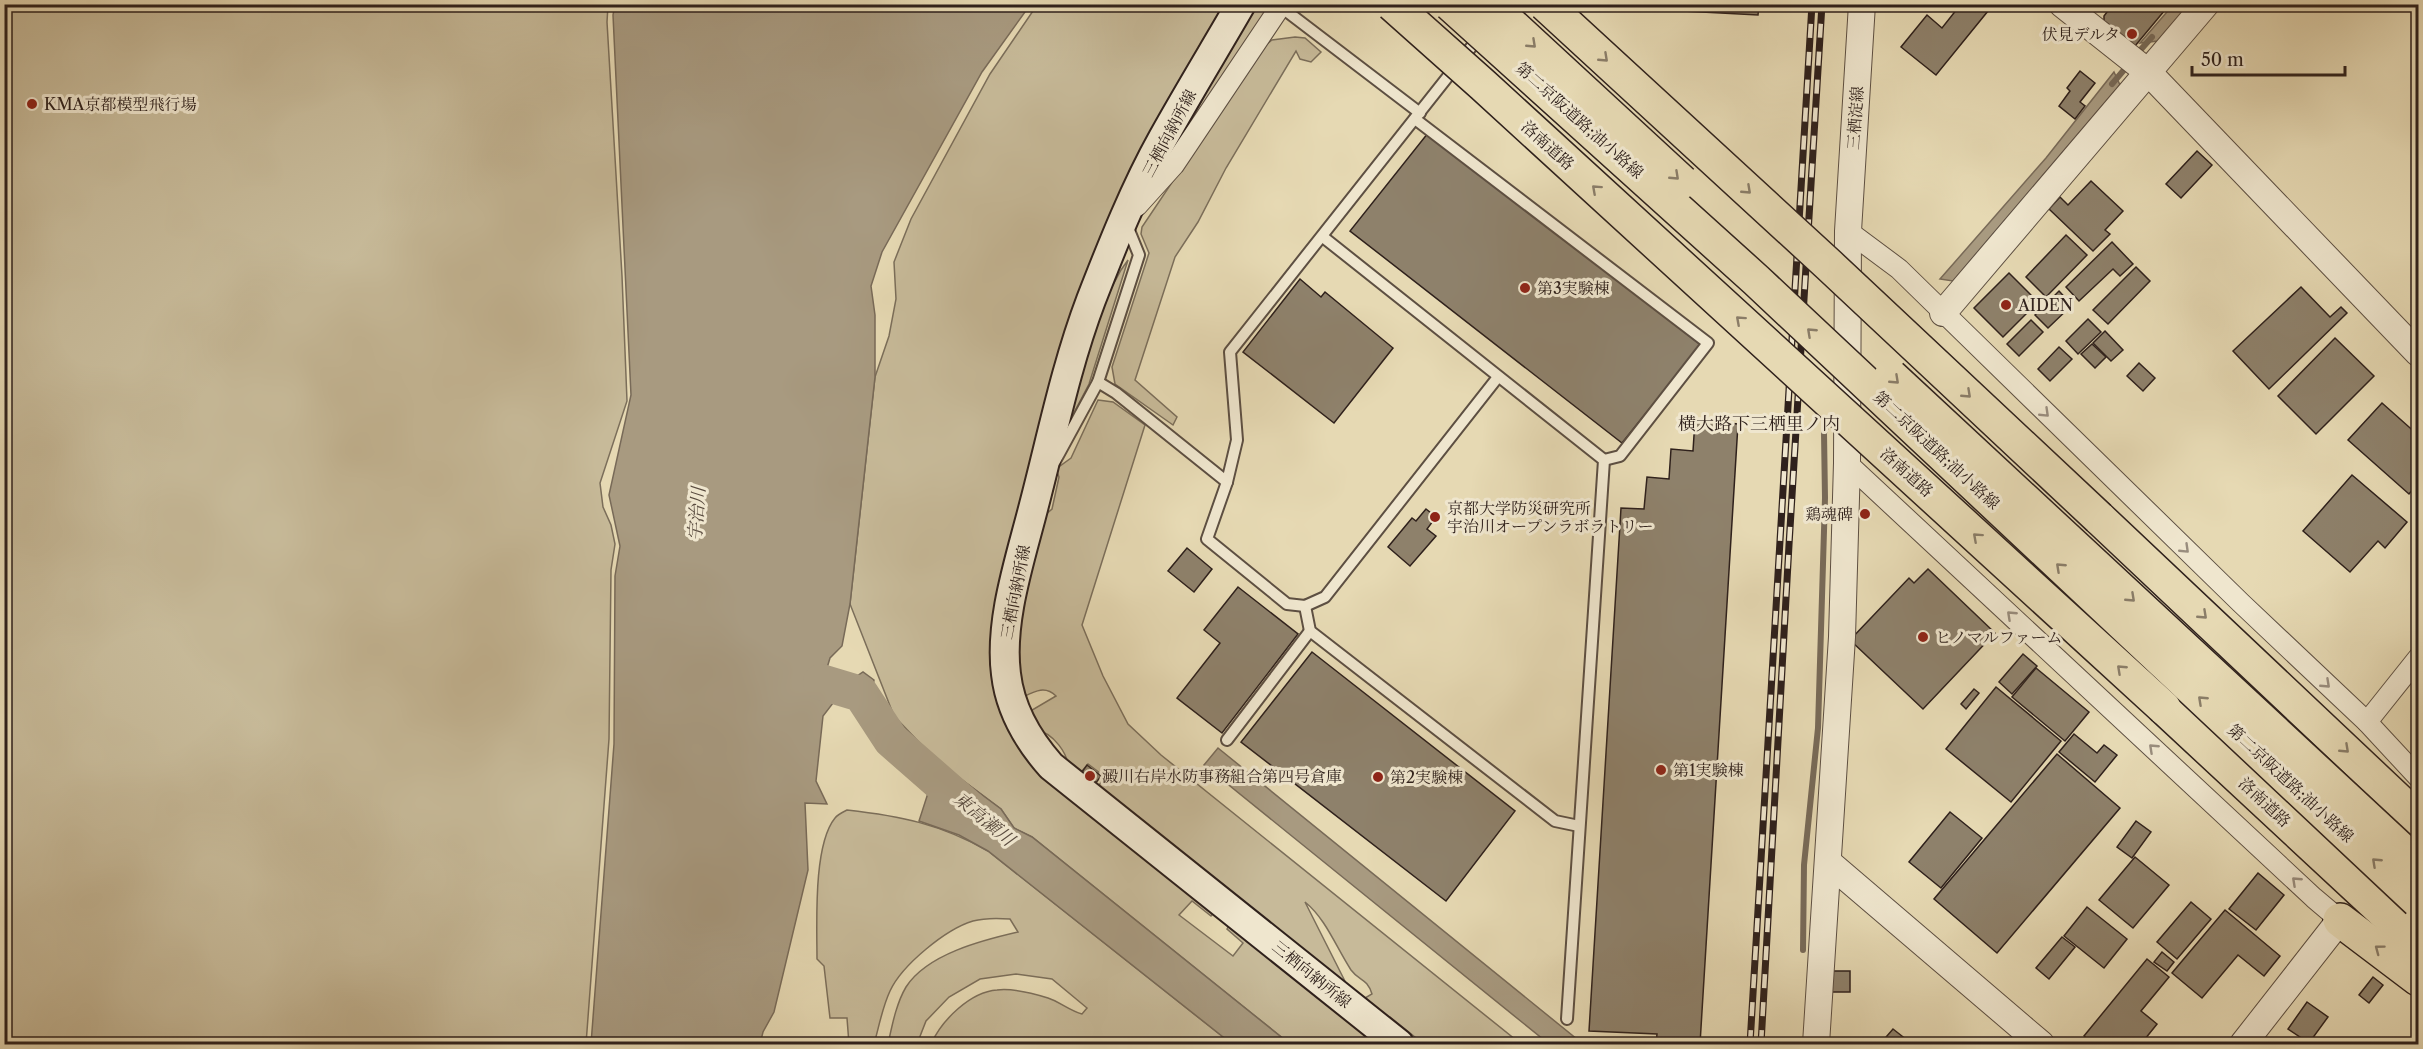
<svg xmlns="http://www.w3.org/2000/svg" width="2423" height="1049" font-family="'Libre Caslon Text','Noto Serif JP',serif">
<rect width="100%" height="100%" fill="#e6d9b3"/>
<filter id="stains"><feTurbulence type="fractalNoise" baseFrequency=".00333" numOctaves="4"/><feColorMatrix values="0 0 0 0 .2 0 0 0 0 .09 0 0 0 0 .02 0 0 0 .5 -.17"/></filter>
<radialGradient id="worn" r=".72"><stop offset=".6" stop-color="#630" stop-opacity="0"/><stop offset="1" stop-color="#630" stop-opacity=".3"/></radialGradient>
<g fill="#c7ba99" stroke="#7b6e5a" stroke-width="1.5">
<path d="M 4,5 L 608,5 L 607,22 L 622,276 L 627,401 L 600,483 L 603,507 L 611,525 L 615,544 L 611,570 L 609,739 L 586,1044 L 5,1044 Z"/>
<path d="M 1037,5 L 1235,5 L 1142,168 L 1011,568 L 1015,726 L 1218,908 L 1211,916 L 1192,901 L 1179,915 L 1233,956 L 1243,943 L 1227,929 L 1233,918 L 1390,1044 L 1290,1044 L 1032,837 L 1014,828 L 1001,809 L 938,762 L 894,716 L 850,604 L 875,377 L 889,336 L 896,299 L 894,262 L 911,219 L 990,74 Z"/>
<path d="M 1256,5 L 1273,5 L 1177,147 L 1246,18 Z"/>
<path d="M 1295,37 L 1305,38 L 1321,52 L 1311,62 L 1300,59 L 1296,51 L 1226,168 L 1198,222 L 1175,257 L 1135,380 L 1177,417 L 1173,425 L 1115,384 L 1112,367 L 1149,253 L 1141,234 L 1142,227 L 1263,47 L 1272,40 Z"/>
<path d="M 1128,260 L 1089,384 L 1052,455 L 1088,332 L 1121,270 Z"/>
<path d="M 1098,400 L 1113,402 L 1145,425 L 1082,625 L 1103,676 L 1128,724 L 1161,755 L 1521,1044 L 1418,1044 L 1416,1038 L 1390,1017 L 1378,1017 L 1365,998 L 1372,994 C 1367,978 1359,981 1351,970 C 1336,947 1326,919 1305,902 L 1356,1003 L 1094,792 L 1105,777 L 1088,764 L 1076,778 L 1069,772 C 1069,753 1053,733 1035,729 L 1027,713 L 1056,696 C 1044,684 1032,693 1019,699 L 1013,641 L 1038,521 L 1052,509 L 1059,477 L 1056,469 L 1071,458 Z"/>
<path d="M 847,810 C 901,816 940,824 988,851 L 1232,1044 L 931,1044 C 942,1020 970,992 997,990 C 1014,988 1032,993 1048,998 C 1060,1002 1070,1011 1082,1014 L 1087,1008 L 1052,979 L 1016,974 L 980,979 L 949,997 L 926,1021 L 917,1044 L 888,1044 C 892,1026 896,1004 906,987 C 927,954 983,940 1018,932 L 1010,919 C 998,918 984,918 973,921 C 946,929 902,965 890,991 C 882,1008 879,1027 874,1044 L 849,1044 L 847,1018 L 830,1018 L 824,966 L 817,959 C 817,924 813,845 835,818 C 837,815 843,812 847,810 Z"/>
</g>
<g fill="#a89a80" stroke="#786a58" stroke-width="1.5">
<path d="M 615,4 L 1030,5 L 982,72 L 882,252 L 871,286 L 875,315 L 875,377 L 850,604 L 842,646 L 830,658 L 827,668 L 838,671 L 840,676 L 851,680 L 863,672 L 874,680 L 871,697 L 856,707 L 833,703 L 823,716 L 816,781 L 827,804 L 805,803 L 808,870 L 774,1012 L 763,1032 L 760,1044 L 591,1044 L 614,744 L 615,576 L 620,546 L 609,495 L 631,395 L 613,15 Z"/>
<path d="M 2173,5 L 2189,5 L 2158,41 L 2140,43 Z"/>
<path d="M 2114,72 L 2120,85 L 1953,281 L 1940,279 L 2046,158 Z"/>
<path d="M 1218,748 L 1583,1044 L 1549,1044 L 1204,765 Z"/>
<path d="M 938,762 L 1001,809 L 1014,828 L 1032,837 L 1290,1044 L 1232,1044 L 988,851 L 959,835 L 919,821 Z"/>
</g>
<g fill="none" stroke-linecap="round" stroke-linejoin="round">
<g stroke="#786a58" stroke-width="6">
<path d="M 2135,56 L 2152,37"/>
<path d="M 2112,84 L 2129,64"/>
<path d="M 1803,950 L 1804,865 L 1818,728 L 1825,498 L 1824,433 L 1829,417"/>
</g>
<path stroke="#a89a80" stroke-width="36" d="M 821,682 L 861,694 L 891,740 L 971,810"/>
</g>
<g fill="#8e816b" stroke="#2f211c" stroke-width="1.5">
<path d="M 1645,4 L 1759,4 L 1758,15 L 1645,9 Z"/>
<path d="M 1961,4 L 1980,4 L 1988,11 L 1936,75 L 1901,47 L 1927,15 L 1942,28 Z"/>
<path d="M 2113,4 L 2170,4 L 2135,46 L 2104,21 L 2104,16 Z"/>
<path d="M 2080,71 L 2095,83 L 2080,102 L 2085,106 L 2075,119 L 2059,106 L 2070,91 L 2067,88 Z"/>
<path d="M 1428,133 L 1701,345 L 1622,443 L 1350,231 Z"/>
<path d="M 2197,151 L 2212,165 L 2181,198 L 2166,184 Z"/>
<path d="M 2091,181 L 2123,211 L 2105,230 L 2110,234 L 2093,251 L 2049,209 L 2060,197 L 2068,205 Z"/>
<path d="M 2066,235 L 2087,255 L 2046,297 L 2026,277 Z"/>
<path d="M 2112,242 L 2133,264 L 2120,276 L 2113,269 L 2079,301 L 2066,287 Z"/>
<path d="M 2136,267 L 2150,281 L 2108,324 L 2093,310 Z"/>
<path d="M 2009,273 L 2038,302 L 2003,337 L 1974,308 Z"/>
<path d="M 1300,279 L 1321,297 L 1325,292 L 1393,348 L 1334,423 L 1243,352 Z"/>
<path d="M 2301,287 L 2330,317 L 2341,307 L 2347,313 L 2269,389 L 2233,351 Z"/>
<path d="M 2059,291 L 2072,305 L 2048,328 L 2035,315 Z"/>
<path d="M 2088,319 L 2101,332 L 2078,354 L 2066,341 Z"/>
<path d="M 2031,320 L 2043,332 L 2019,356 L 2007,344 Z"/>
<path d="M 2105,331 L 2123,350 L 2111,361 L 2093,343 Z"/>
<path d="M 2335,338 L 2374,376 L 2316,434 L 2278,396 Z"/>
<path d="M 2092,344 L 2106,357 L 2095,368 L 2081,354 Z"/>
<path d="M 2059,347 L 2072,359 L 2050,381 L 2038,369 Z"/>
<path d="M 2139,363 L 2155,378 L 2143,391 L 2127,376 Z"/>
<path d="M 2382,403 L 2418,435 L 2418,483 L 2409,494 L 2348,440 Z"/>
<path d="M 1695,420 L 1738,424 L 1700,1044 L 1656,1044 L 1657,1034 L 1589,1031 L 1621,508 L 1644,509 L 1647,477 L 1669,479 L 1671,449 L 1693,451 Z"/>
<path d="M 2352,475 L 2407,522 L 2385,548 L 2378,541 L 2350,572 L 2303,531 Z"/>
<path d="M 1426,509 L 1436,517 L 1427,529 L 1436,536 L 1410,566 L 1388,547 L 1412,518 L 1416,521 Z"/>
<path d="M 1187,548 L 1212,569 L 1194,592 L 1168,571 Z"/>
<path d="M 1928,569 L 1995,633 L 1923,709 L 1850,640 L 1909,578 L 1914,583 Z"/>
<path d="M 1238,587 L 1298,634 L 1222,733 L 1177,698 L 1220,643 L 1204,630 Z"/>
<path d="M 1312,652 L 1515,811 L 1446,901 L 1241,742 Z"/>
<path d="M 2023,654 L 2037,666 L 2012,694 L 1999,682 Z"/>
<path d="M 2036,668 L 2089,712 L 2065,741 L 2012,697 Z"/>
<path d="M 1996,687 L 2061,741 L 2011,802 L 1946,749 Z"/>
<path d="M 1974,689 L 1979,693 L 1966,709 L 1961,704 Z"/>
<path d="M 2074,734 L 2097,753 L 2104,745 L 2117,755 L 2095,782 L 2059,752 Z"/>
<path d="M 2057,754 L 2120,808 L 1997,953 L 1934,899 Z"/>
<path d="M 1087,765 L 1101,776 L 1093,787 L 1079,776 Z"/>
<path d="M 1950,812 L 1982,838 L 1941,888 L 1909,862 Z"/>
<path d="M 2136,821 L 2151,832 L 2132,858 L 2117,847 Z"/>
<path d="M 2135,857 L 2169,885 L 2133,928 L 2099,900 Z"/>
<path d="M 2258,873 L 2284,895 L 2256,930 L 2229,909 Z"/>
<path d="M 2191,902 L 2211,919 L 2177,959 L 2157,942 Z"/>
<path d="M 2087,907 L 2127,939 L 2104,968 L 2064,936 Z"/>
<path d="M 2225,910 L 2280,956 L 2264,976 L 2238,955 L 2202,998 L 2172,973 Z"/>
<path d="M 2062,937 L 2075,947 L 2049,979 L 2036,968 Z"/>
<path d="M 2162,952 L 2174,962 L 2167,971 L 2154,962 Z"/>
<path d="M 2147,959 L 2169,977 L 2141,1011 L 2157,1024 L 2141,1044 L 2093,1044 L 2084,1036 Z"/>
<rect x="1831" y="971" width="19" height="21"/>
<path d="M 2373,977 L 2383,985 L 2369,1003 L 2359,995 Z"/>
<path d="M 2307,1002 L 2328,1017 L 2309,1043 L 2288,1029 Z"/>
<path d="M 1893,1029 L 1912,1044 L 1880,1044 Z"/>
</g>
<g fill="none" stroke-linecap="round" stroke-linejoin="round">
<g stroke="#5d4f42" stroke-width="14">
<g id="service">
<path d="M 1281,7 L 1420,113"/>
<path d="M 1480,36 L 1230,352 L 1237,440 L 1227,482 L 1207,539 L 1287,604 L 1305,606 L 1325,597 L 1498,377"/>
<path d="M 1415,119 L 1708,343 L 1620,456 L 1604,460"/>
<path d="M 1323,237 L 1604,460 L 1567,1019"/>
<path d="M 1098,382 L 1116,393 L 1227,482"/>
<path d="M 1055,461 L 1098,382 L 1139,255 L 1126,223"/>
<path d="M 1305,606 L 1310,631 L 1555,821 L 1579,826"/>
<path d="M 1227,740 L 1310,631"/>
</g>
</g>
<g stroke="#5d4f42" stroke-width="22">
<g id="minor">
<path d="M 1137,206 L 1174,165 L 1282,4"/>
<path d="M 1848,231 L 1899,269 L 2241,603 L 2367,722 L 2418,777"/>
<path d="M 1847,463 L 2314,898 L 2340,920"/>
<path d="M 2367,722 L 2418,658"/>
</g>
</g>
<g stroke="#5d4f42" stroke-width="28">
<g id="tertiary">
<path d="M 2062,4 L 2149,73 L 2418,353"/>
<path d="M 1943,313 L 2206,4"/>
<path d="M 1828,862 L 2041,1044"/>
<path d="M 1816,1044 L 1842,637 L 1847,463 L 1848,231 L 1862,4"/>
<path d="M 2243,1044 L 2340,920"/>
</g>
</g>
<g stroke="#2f211c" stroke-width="32">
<path id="secondary" d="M 1241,4 C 1215,49 1188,93 1163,138 C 1135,188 1112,246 1091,300 C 1066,366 1052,436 1034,505 C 1021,557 999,620 1006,674 C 1010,709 1028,740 1051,766 L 1399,1044"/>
</g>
<g stroke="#2f211c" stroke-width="36">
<g id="trunk">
<path d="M 2099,518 L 2418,819"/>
<path d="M 2164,708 L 2418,944"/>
<path d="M 2340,920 L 2418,979"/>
</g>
</g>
<use href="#service" stroke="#efe6ce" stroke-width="10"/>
<use href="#minor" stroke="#efe6ce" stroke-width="20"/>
<use href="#tertiary" stroke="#efe6ce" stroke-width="26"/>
<use href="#secondary" stroke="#efe6ce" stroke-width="28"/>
<use href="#trunk" stroke="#e6d9b3" stroke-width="33"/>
<g stroke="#2f211c" stroke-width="7">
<g id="rail">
<path d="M 1750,1044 L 1812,4"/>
<path d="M 1761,1044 L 1789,545 L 1822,4"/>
</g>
</g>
<use href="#rail" stroke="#efe6ce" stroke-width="4.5" stroke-dasharray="14" stroke-linecap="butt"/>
<g stroke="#2f211c" stroke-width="36" stroke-linecap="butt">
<g id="trunk-bridge">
<path d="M 1392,4 L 1483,85 L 2164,708"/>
<path d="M 1545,4 L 1829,265 L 2099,518"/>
</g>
</g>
<g stroke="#2f211c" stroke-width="36" stroke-linecap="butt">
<g id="motorway-bridge">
<path d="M 1450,4 L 1756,280 L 2418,901"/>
<path d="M 1489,4 L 1682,182"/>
<path d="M 1891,376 L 2418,865"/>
</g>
</g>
<use href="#trunk-bridge" stroke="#e6d9b3" stroke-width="33"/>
<use href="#motorway-bridge" stroke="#e6d9b3" stroke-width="33"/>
</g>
<defs><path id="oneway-chevron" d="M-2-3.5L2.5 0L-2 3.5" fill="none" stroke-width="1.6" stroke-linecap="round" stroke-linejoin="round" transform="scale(1.5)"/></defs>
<g stroke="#8a7d68">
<use href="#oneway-chevron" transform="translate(1532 44) rotate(43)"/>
<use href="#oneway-chevron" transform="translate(1604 58) rotate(43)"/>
<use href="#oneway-chevron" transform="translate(1675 176) rotate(43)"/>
<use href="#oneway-chevron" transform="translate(1596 189) rotate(-138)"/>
<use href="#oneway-chevron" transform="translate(1747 190) rotate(43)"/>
<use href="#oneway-chevron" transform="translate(1740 320) rotate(-138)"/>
<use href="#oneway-chevron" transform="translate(1811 332) rotate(-137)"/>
<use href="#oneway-chevron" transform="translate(1895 380) rotate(43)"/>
<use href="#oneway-chevron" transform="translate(1967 394) rotate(43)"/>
<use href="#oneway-chevron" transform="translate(1977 537) rotate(-138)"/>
<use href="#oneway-chevron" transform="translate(2060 567) rotate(-137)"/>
<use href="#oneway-chevron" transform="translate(2131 598) rotate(43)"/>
<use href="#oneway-chevron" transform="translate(2203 615) rotate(43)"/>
<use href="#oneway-chevron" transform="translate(2121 669) rotate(-137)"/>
<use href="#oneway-chevron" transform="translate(2202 700) rotate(-137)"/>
<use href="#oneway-chevron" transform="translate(2345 749) rotate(43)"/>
<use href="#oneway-chevron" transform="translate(2376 862) rotate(-137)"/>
<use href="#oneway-chevron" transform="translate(2379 949) rotate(-143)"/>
</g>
<g stroke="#998d7e">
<use href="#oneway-chevron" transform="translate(2045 413) rotate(44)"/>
<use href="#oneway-chevron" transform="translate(2185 549) rotate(44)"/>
<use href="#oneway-chevron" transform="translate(2011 615) rotate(-137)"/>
<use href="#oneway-chevron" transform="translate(2326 684) rotate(43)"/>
<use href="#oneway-chevron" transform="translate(2153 748) rotate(-137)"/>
<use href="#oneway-chevron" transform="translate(2296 881) rotate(-137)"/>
</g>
<g fill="#8f2418" stroke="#efe6ce" stroke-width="2">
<circle cx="2132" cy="34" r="6"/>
<circle cx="32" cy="104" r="6"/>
<circle cx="1525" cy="288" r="6"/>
<circle cx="2006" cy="305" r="6"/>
<circle cx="1865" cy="514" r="6"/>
<circle cx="1435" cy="517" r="6"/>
<circle cx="1923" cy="637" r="6"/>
<circle cx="1661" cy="770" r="6"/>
<circle cx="1090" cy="776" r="6"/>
<circle cx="1378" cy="777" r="6"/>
</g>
<g text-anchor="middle" stroke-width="6" stroke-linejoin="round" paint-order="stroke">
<g font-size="16" fill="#2f211c" stroke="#efe6ce" text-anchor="start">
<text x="2120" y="40" text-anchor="end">伏見デルタ</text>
<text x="44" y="110">KMA京都模型飛行場</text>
<text x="1537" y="294">第3実験棟</text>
<text x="2018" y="311">AIDEN</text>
<text x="1447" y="514">京都大学防災研究所<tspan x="1447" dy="18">宇治川オープンラボラトリー</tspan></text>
<text x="1853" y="520" text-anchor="end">鶏魂碑</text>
<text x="1935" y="643">ヒノマルファーム</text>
<text x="1673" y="776">第1実験棟</text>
<text x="1102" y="782">澱川右岸水防事務組合第四号倉庫</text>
<text x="1390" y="783">第2実験棟</text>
</g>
<g font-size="16" fill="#2f211c" stroke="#efe6ce">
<text transform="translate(1855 118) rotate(-86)" y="6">三栖淀線</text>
<text transform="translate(1580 120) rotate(42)" y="6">第二京阪道路;油小路線</text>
<text transform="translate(1169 133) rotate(-62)" y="6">三栖向納所線</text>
<text transform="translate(1548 145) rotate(42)" y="6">洛南道路</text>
<text transform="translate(1937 450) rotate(43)" y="6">第二京阪道路;油小路線</text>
<text transform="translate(1907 472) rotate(42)" y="6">洛南道路</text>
<text transform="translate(1015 592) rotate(-79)" y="6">三栖向納所線</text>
<text transform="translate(2291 783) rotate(43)" y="6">第二京阪道路;油小路線</text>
<text transform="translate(2265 802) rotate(43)" y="6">洛南道路</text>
<text transform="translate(1312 974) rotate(39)" y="6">三栖向納所線</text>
</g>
<g font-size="18" fill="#2f211c" stroke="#efe6ce">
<text x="1759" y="430">横大路下三栖里ノ内</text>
</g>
<g font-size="18" font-style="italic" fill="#594b3f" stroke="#efe6ce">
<text transform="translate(697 514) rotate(-86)" y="6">宇治川</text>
<text transform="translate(984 819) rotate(40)" y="6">東高瀬川</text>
</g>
</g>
<rect width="2423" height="1049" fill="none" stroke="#e6d9b3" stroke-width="24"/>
<rect x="6" y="6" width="2411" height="1037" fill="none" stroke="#2f211c" stroke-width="3"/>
<rect x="12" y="12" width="2399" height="1025" fill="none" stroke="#2f211c" stroke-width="1.5"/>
<path d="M2192 66v9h153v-9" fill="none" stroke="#2f211c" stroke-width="3"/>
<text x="2201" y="66" font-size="18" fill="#2f211c" stroke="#efe6ce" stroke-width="4.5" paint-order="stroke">50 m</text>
<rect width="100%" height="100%" filter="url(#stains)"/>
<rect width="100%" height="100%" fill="url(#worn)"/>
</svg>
